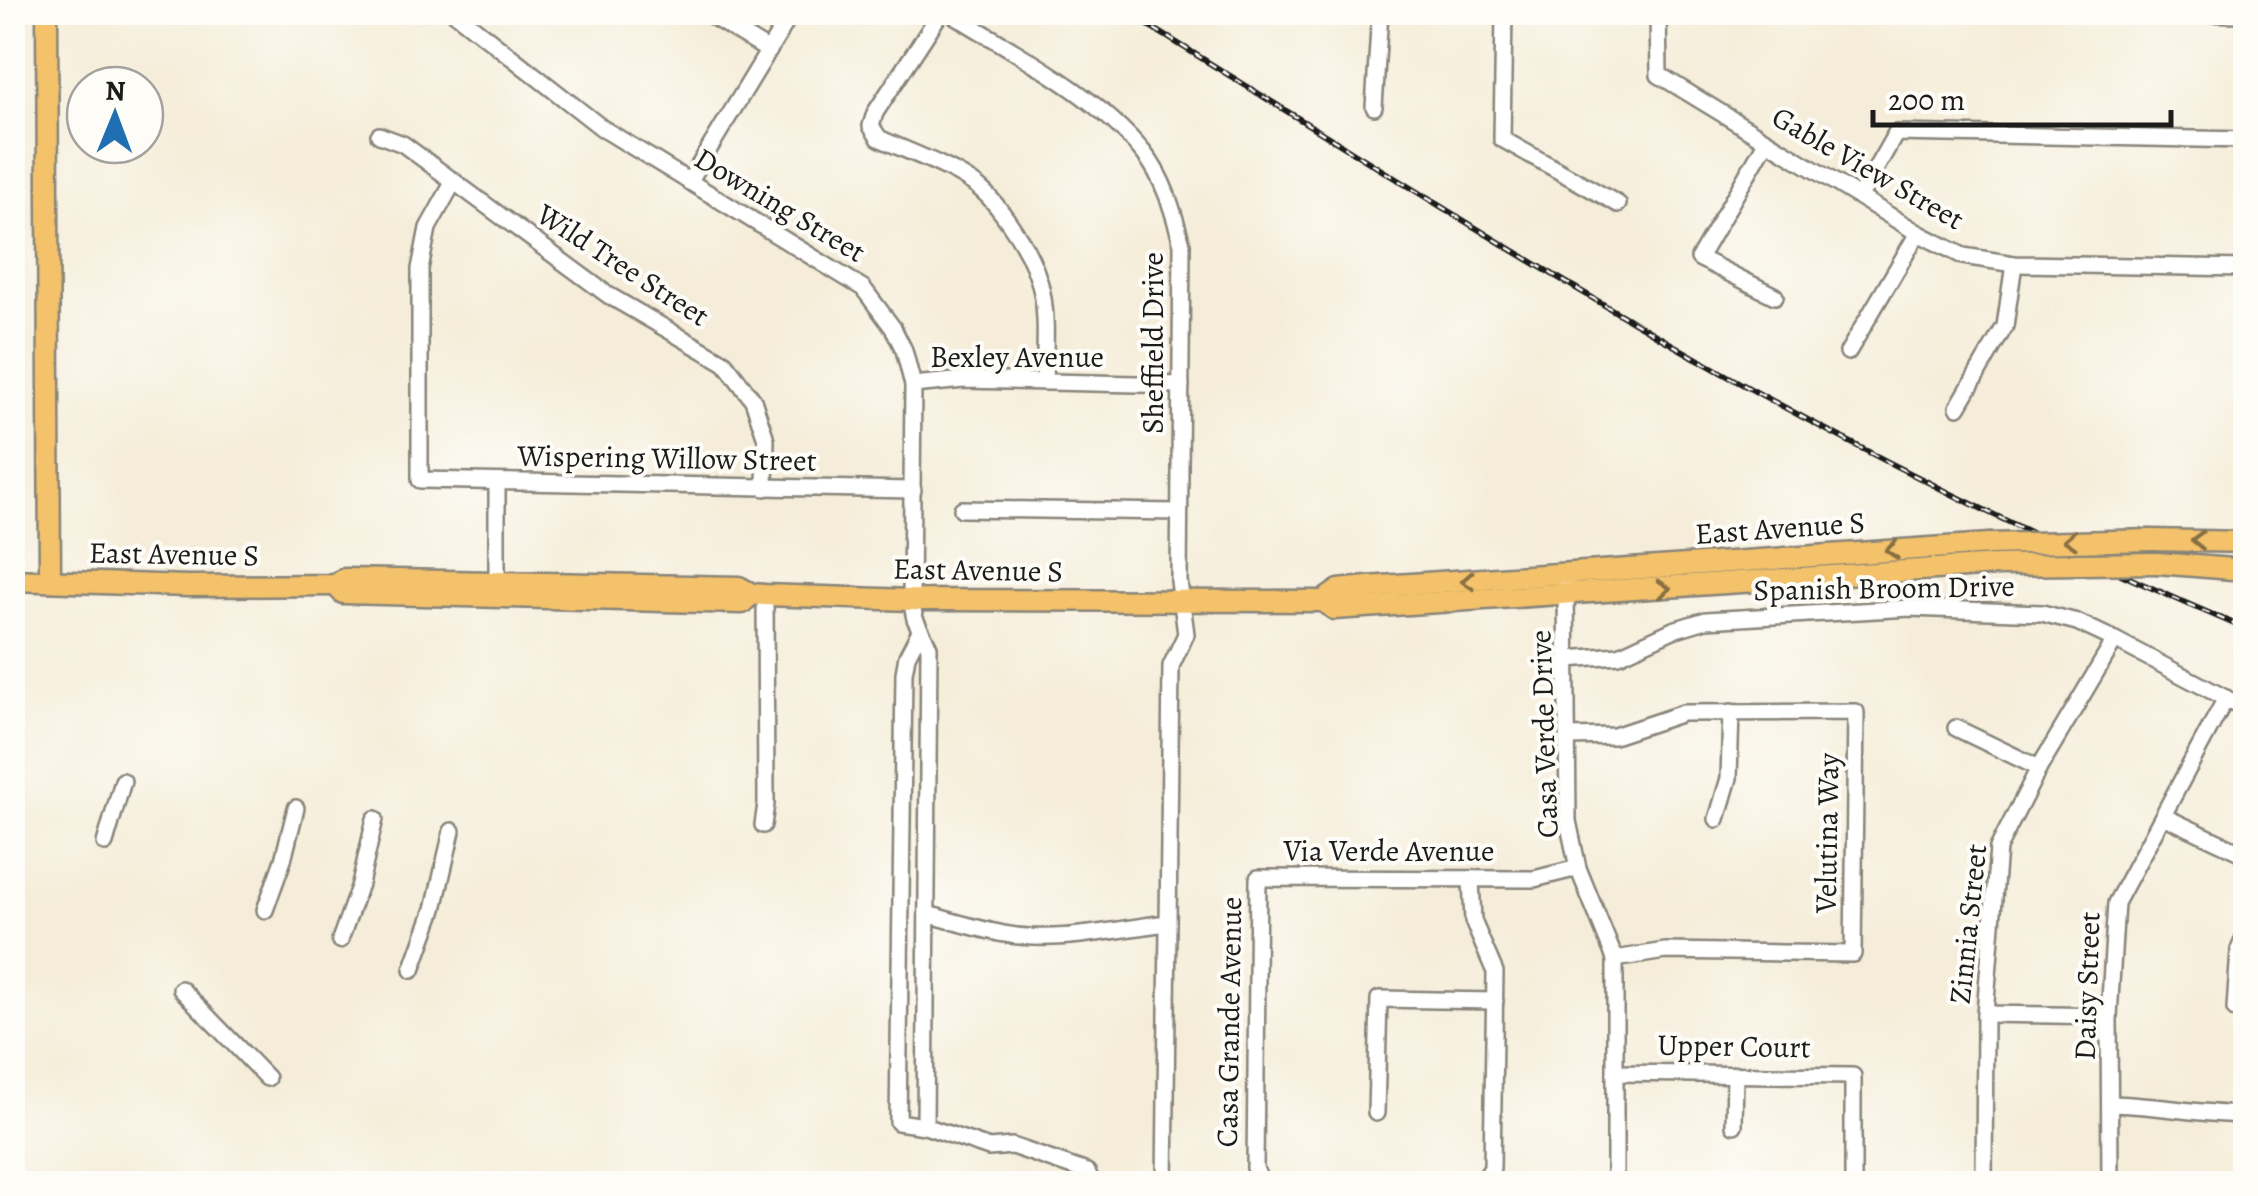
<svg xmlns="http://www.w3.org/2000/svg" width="2258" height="1196" font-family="Alegreya,serif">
<rect width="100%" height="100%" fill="#fdfcf7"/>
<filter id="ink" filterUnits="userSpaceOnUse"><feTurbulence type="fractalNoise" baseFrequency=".01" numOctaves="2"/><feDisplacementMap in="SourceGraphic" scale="20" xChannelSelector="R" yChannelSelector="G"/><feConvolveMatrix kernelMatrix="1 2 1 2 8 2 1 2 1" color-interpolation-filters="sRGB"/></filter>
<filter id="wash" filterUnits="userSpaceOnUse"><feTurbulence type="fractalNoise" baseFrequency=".0048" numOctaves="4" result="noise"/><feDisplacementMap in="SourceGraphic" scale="40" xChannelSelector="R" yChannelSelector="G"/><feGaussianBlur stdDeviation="2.25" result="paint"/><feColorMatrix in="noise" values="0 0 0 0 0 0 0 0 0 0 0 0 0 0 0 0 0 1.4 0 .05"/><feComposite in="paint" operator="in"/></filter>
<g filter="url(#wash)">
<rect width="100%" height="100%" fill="#f5edd9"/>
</g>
<g filter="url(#ink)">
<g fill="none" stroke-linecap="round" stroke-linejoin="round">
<g stroke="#88847a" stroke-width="20">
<g id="minor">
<path d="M 454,12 L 602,128 L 863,288 L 893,328 L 904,350 L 913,385 L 911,600 L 915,619 L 929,647 L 925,1126 L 989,1148 L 1012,1146 L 1087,1172 L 1093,1184"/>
<path d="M 705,12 L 769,51"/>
<path d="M 941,12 L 875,113 L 871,126 L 879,138 C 908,152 951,166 977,186 C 991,197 1002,212 1012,227 C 1051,283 1046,316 1044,382"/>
<path d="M 949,12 C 1016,54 1092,91 1143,152 C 1164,177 1174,214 1182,244 L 1179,581 L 1186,634 L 1171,666 L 1165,1184"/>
<path d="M 1504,12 L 1502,139 L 1618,204"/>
<path d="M 1658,12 L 1659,75 L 1918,233 L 1963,256 L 2014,264 L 2246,268"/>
<path d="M 2105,12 L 2246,14"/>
<path d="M 1374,107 L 1380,12"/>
<path d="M 379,135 L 403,144 L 608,295 L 725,363 L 753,400 L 766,439 L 765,488"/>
<path d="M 1766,142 L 1699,258 L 1775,296"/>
<path d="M 454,181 L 428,228 L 420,269 L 420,480 L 913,490"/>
<path d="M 689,182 L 792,12"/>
<path d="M 1860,196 L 1896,133 L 2246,140"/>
<path d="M 1848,352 L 1918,233"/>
<path d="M 913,385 L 964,380 L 1181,385"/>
<path d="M 1958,407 L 2005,326 L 2014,264"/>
<path d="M 962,509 L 1179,512"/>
<path d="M 1566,586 L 1568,821 L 1578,868 L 1615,959 L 1615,1173 L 1612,1184"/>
<path d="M 490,588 L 496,586 L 497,581 L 497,482"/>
<path d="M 920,631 L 907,656 L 904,673 L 898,1122 L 925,1126"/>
<path d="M 1568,659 L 1619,655 L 1673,630 L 1706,620 L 1910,608 L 2042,613 L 2077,622 L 2115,640 L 2246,709"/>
<path d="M 1956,728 L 2039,768"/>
<path d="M 1567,737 L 1614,736 L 1683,713 L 1856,712 L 1853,954 L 1665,951 L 1615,959"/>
<path d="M 2163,816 L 2246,855"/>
<path d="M 1717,819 L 1729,778 L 1731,712"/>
<path d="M 763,825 L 766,804 L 765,595"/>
<path d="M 105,843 L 123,781"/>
<path d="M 1471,879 L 1473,921 L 1495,972 L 1492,1168 L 1481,1184"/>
<path d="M 265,910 L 283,860 L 296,808"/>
<path d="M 927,914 C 952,921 978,929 1004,934 C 1058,944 1114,929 1168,923"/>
<path d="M 340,940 L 360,884 L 375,819"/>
<path d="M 412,970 L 434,909 L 452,831"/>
<path d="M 181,989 L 267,1078"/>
<path d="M 2235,1009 L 2239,950 L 2246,932"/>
<path d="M 1985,1014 L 2109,1016"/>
<path d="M 1615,1073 L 1853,1076 L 1853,1184"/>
<path d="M 2111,1104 C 2156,1105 2200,1114 2246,1115"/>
<path d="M 1376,1113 L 1379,999 L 1495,1001"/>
<path d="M 1734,1125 L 1735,1074"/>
<path d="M 1261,1184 L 1255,1168 L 1258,878 L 1534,879 L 1578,868"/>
<path d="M 1984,1184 L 1985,1014 L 1998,848 L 2039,768 L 2115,640"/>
<path d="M 2110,1184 L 2109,1016 L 2116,903 L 2226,698"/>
</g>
</g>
<g stroke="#88847a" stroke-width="25">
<g id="major">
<path d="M 47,12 L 50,581"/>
<path d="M 2151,540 L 2246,542"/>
<path d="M 2157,563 L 2246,570"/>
<path d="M 12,580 L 188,586 L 335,585 L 344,579 L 739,587 L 752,594 L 765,595 L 911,600 L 1323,601 L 1334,609 L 1996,565"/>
<path d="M 335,585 L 343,593 L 742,603 L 752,594"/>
<path d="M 1323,601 L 1339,590 L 1367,587 L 1989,544"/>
</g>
</g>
<use href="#minor" stroke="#fff" stroke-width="15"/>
<use href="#major" stroke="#f3c26a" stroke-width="20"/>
<g stroke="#1c1c1c" stroke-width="6">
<path id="rail" d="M 1127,12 C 1333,139 1537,270 1749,388 C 1910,477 2076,557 2246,629"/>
</g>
<use href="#rail" stroke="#fdfcf7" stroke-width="2.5" stroke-dasharray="8" stroke-linecap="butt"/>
<g stroke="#88847a" stroke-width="25" stroke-linecap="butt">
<g id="major-bridge">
<path d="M 1989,544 L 2151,540"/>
<path d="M 1996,565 L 2157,563"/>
</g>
</g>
<use href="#major-bridge" stroke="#f3c26a" stroke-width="20"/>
</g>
<defs><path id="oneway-chevron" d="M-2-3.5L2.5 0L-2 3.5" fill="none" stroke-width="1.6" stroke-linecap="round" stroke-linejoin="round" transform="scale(2.5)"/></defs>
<g stroke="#886f43">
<use href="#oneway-chevron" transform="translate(2070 540) rotate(177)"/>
<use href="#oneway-chevron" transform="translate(2198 540) rotate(-179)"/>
<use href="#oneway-chevron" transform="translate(1892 550) rotate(175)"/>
<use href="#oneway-chevron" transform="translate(1468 581) rotate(177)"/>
<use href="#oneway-chevron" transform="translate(1664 589) rotate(-4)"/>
</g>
</g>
<g text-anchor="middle" stroke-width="8" stroke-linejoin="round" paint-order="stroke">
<g font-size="30" fill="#1c1c1c" stroke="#fdfcf7">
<text transform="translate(1868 168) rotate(30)" y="10">Gable View Street</text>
<text transform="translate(780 205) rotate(31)" y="10">Downing Street</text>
<text transform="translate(623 265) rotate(33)" y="10">Wild Tree Street</text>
<text transform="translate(1153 343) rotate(-90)" y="10">Sheffield Drive</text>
<text x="1017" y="367">Bexley Avenue</text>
<text transform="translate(667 458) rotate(1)" y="10">Wispering Willow Street</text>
<text transform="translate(1780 528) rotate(-4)" y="10">East Avenue S</text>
<text transform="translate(174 554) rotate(1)" y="10">East Avenue S</text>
<text transform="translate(978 570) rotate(1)" y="10">East Avenue S</text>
<text transform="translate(1884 588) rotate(-1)" y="10">Spanish Broom Drive</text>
<text transform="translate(1544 734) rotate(-92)" y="10">Casa Verde Drive</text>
<text transform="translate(1827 833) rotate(-89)" y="10">Velutina Way</text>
<text x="1389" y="861">Via Verde Avenue</text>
<text transform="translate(1968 924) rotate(-84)" y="10">Zinnia Street</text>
<text transform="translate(2087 986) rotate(-88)" y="10">Daisy Street</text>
<text transform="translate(1229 1022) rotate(-89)" y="10">Casa Grande Avenue</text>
<text transform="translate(1734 1046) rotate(1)" y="10">Upper Court</text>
</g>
</g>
<rect width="2258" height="1196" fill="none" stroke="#fdfcf7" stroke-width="50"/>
<g transform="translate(115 115) rotate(1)"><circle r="48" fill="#fdfcf7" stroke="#a3a29f" stroke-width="2.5"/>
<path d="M0-8L18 38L0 25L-18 38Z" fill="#1f6fb2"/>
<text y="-15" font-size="28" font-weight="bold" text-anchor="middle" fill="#1c1c1c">N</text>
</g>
<path d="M1873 110v15h298v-15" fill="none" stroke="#1c1c1c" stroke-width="5"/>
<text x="1888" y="110" font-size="30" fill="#1c1c1c" stroke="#fdfcf7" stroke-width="8" paint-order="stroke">200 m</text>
</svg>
